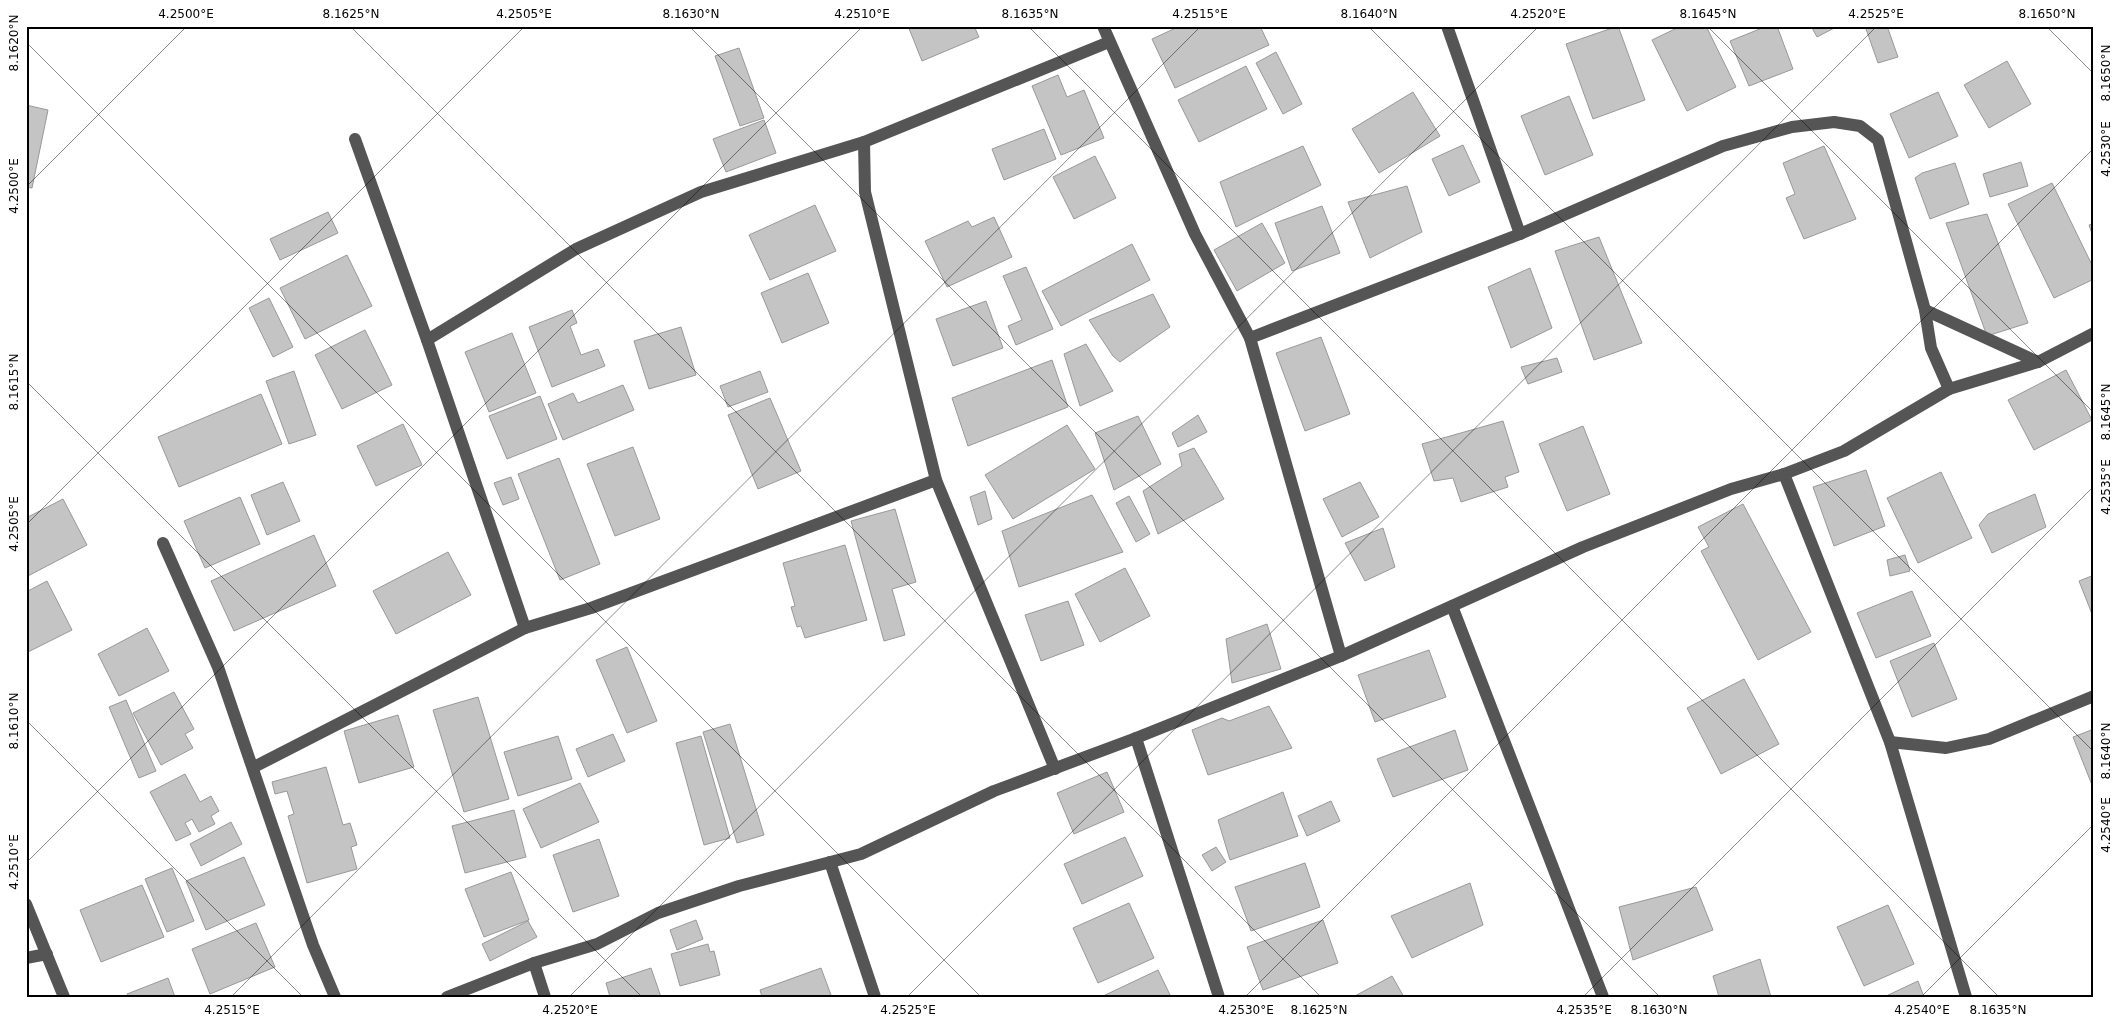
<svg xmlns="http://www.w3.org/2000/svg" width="2120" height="1023" font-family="'DejaVu Sans',sans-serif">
<rect width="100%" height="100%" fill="#fff"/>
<g fill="#c4c4c4" stroke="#999">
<path d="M 908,26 L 974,26 L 979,37 L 922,61 Z"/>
<path d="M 1180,26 L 1260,26 L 1269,45 L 1175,88 L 1152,39 Z"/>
<path d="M 1618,26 L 1645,100 L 1593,119 L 1566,44 Z"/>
<path d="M 1681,26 L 1706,26 L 1736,87 L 1687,111 L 1652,40 Z"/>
<path d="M 1767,26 L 1777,26 L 1793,69 L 1749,86 L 1730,41 Z"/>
<path d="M 1811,26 L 1838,26 L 1817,37 Z"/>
<path d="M 1865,26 L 1887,26 L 1898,57 L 1878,63 Z"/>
<path d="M 739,48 L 764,118 L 740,126 L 715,56 Z"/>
<path d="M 1276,52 L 1302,104 L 1283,114 L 1256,63 Z"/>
<path d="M 2007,61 L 2031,104 L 1989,128 L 1964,85 Z"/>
<path d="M 1246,66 L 1267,109 L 1199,142 L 1178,100 Z"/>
<path d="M 1058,75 L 1067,97 L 1084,90 L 1104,138 L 1061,155 L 1032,86 Z"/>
<path d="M 1413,92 L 1440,136 L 1379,173 L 1352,129 Z"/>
<path d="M 1938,92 L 1958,136 L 1909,158 L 1890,114 Z"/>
<path d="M 1569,96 L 1593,155 L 1545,175 L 1521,116 Z"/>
<path d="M 26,105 L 48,110 L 32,188 L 26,187 Z"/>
<path d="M 764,120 L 776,153 L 726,172 L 713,139 Z"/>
<path d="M 1044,129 L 1056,159 L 1004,180 L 992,149 Z"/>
<path d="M 1463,145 L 1480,182 L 1449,196 L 1432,159 Z"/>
<path d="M 1303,146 L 1321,185 L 1236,227 L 1220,182 Z"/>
<path d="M 1824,146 L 1856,219 L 1804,239 L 1786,198 L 1795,194 L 1783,163 Z"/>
<path d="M 1095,156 L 1116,198 L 1074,219 L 1053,177 Z"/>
<path d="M 2021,162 L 2028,186 L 1990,197 L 1983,174 Z"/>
<path d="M 1955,163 L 1969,204 L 1930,219 L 1915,178 L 1922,173 Z"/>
<path d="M 2052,183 L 2094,269 L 2094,279 L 2054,298 L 2008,204 Z"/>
<path d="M 1407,186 L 1422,232 L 1370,258 L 1348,202 Z"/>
<path d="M 815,205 L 836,251 L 770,280 L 749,235 Z"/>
<path d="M 1322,206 L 1340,253 L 1292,271 L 1275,223 Z"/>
<path d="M 328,212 L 338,233 L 280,260 L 270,239 Z"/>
<path d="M 1987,214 L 2028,323 L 1987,336 L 1946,223 Z"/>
<path d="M 994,217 L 1012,257 L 947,287 L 925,241 L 968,221 L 972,227 Z"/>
<path d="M 1262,223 L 1285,263 L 1237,291 L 1214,250 Z"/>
<path d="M 2094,223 L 2094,239 L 2089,225 Z"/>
<path d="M 1599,237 L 1642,343 L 1594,360 L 1555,251 Z"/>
<path d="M 1132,244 L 1150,280 L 1061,326 L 1042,291 Z"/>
<path d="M 347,255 L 372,306 L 305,339 L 280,288 Z"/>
<path d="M 1026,267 L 1053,329 L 1016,345 L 1008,326 L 1022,320 L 1003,276 Z"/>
<path d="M 1530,268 L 1552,328 L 1511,348 L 1488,287 Z"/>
<path d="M 808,273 L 829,323 L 782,343 L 761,293 Z"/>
<path d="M 1153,294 L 1170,327 L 1120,362 L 1113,356 L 1089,320 Z"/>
<path d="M 269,298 L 293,347 L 273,357 L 249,308 Z"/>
<path d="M 986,301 L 1003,348 L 953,366 L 936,319 Z"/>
<path d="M 572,310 L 577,323 L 570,326 L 581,355 L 598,349 L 605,366 L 552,387 L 529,327 Z"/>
<path d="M 681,327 L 696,375 L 649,389 L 634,341 Z"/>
<path d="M 365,330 L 392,385 L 342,409 L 315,355 Z"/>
<path d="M 512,333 L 536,393 L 489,412 L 465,352 Z"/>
<path d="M 1321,337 L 1350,414 L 1305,431 L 1276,353 Z"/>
<path d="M 1086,344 L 1113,391 L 1080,406 L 1064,354 Z"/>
<path d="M 1557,358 L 1562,372 L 1528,384 L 1521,367 Z"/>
<path d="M 1052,360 L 1068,407 L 968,446 L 952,398 Z"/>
<path d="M 2066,370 L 2092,420 L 2034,450 L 2008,400 Z"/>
<path d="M 294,371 L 316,435 L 289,444 L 266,381 Z"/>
<path d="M 760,371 L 768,392 L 728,407 L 720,386 Z"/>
<path d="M 623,385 L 634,410 L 563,440 L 548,404 L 573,393 L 578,403 Z"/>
<path d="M 261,394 L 282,444 L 179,487 L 158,437 Z"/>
<path d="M 540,396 L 557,439 L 507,459 L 489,416 Z"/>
<path d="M 770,398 L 801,471 L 758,489 L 728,415 Z"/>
<path d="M 1198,415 L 1207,432 L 1178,447 L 1172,433 Z"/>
<path d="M 1138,416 L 1161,464 L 1114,490 L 1095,433 Z"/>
<path d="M 1503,421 L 1519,472 L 1505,477 L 1508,487 L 1461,502 L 1453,478 L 1434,481 L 1422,444 Z"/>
<path d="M 403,424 L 422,465 L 376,486 L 357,446 Z"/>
<path d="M 1067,425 L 1095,469 L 1013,519 L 985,475 Z"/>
<path d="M 1583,426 L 1610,494 L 1567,511 L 1539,444 Z"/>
<path d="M 633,447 L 660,519 L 615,536 L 587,464 Z"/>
<path d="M 1194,448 L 1224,499 L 1158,534 L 1143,491 L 1182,466 L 1179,454 Z"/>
<path d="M 559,458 L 600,564 L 560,580 L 518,474 Z"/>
<path d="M 1866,470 L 1885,526 L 1834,546 L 1813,487 Z"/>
<path d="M 1941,472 L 1972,538 L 1918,563 L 1887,498 Z"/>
<path d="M 511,477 L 519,499 L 503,505 L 494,483 Z"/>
<path d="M 283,482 L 300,521 L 267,535 L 251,495 Z"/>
<path d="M 1360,482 L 1379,517 L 1342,537 L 1323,499 Z"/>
<path d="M 985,491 L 992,519 L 978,525 L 970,497 Z"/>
<path d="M 2035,494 L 2046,527 L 1992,553 L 1979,525 L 1988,514 Z"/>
<path d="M 1092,495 L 1123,552 L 1019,587 L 1002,531 Z"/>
<path d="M 1129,496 L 1150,534 L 1136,542 L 1116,503 Z"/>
<path d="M 240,497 L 260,544 L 205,568 L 184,521 Z"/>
<path d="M 63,499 L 87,545 L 26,577 L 26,518 Z"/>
<path d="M 1743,504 L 1811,632 L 1758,660 L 1701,551 L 1709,547 L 1698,527 Z"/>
<path d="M 895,509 L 916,582 L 892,589 L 905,635 L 884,641 L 851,521 Z"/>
<path d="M 1383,528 L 1395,567 L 1365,581 L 1345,543 Z"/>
<path d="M 314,535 L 336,586 L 234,631 L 211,581 Z"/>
<path d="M 845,545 L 867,620 L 805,638 L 801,626 L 797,627 L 791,607 L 795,606 L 783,563 Z"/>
<path d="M 448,552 L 471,595 L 396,634 L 373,591 Z"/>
<path d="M 1905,555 L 1910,571 L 1890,576 L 1887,560 Z"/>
<path d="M 1125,568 L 1150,616 L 1100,642 L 1075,594 Z"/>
<path d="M 2094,575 L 2094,619 L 2079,581 Z"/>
<path d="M 47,581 L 72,630 L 26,653 L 26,592 Z"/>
<path d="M 1912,591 L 1931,636 L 1876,658 L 1857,613 Z"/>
<path d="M 1068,601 L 1084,645 L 1041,661 L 1025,615 Z"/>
<path d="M 1267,624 L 1281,669 L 1232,683 L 1226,639 Z"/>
<path d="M 147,628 L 169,671 L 119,696 L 98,654 Z"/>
<path d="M 1934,643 L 1957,699 L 1912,717 L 1890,661 Z"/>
<path d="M 627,647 L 657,721 L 627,733 L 596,660 Z"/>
<path d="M 1429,650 L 1446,697 L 1375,722 L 1358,675 Z"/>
<path d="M 1744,679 L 1779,744 L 1721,774 L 1687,708 Z"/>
<path d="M 174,692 L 194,729 L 185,734 L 193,748 L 161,765 L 133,713 Z"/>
<path d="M 478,697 L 509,799 L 464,812 L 433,710 Z"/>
<path d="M 126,700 L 156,771 L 139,778 L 109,707 Z"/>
<path d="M 1269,706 L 1292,748 L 1208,775 L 1192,730 L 1222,718 L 1229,721 Z"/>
<path d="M 398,715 L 414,767 L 359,783 L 344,731 Z"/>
<path d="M 730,724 L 764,835 L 737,843 L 703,732 Z"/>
<path d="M 2094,729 L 2094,790 L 2073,737 Z"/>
<path d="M 1455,730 L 1468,770 L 1393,797 L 1377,759 Z"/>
<path d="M 613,734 L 625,761 L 588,777 L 576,749 Z"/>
<path d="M 558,736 L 572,779 L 518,796 L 504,752 Z"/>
<path d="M 701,736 L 730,838 L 704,845 L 676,743 Z"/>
<path d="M 326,767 L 343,825 L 350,823 L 357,845 L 351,847 L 357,869 L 307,883 L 288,816 L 294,814 L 287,791 L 275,794 L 272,782 Z"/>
<path d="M 1107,772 L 1124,812 L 1074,834 L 1057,793 Z"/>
<path d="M 185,774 L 200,802 L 211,796 L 219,811 L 211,816 L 215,824 L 199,832 L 192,819 L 185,823 L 191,834 L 176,841 L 150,792 Z"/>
<path d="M 580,783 L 599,822 L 541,848 L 523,809 Z"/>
<path d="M 1283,792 L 1298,836 L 1230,860 L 1218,820 Z"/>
<path d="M 1331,801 L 1340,821 L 1307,836 L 1298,816 Z"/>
<path d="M 514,810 L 526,857 L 465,873 L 452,826 Z"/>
<path d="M 231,822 L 242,844 L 201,866 L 190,844 Z"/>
<path d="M 1125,837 L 1143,876 L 1082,904 L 1064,864 Z"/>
<path d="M 599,839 L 619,896 L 573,912 L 553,855 Z"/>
<path d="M 1216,847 L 1226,862 L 1212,871 L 1202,855 Z"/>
<path d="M 244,857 L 265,905 L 206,930 L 186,881 Z"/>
<path d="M 1305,863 L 1320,907 L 1251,931 L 1235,887 Z"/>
<path d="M 172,868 L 194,921 L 167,932 L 145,879 Z"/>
<path d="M 511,872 L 529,920 L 484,937 L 465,889 Z"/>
<path d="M 1470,883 L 1483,925 L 1412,958 L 1391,916 Z"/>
<path d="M 142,885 L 164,937 L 101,962 L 80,910 Z"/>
<path d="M 1696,887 L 1713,930 L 1633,960 L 1619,907 Z"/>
<path d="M 1129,903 L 1154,958 L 1098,983 L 1073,928 Z"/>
<path d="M 1888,905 L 1914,964 L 1864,986 L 1837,927 Z"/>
<path d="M 696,920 L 703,939 L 677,950 L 670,930 Z"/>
<path d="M 1323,920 L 1338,963 L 1263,990 L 1247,947 Z"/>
<path d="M 528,921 L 537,937 L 490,961 L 482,944 Z"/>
<path d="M 256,923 L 275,967 L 210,994 L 192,949 Z"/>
<path d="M 708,944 L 710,952 L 714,951 L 720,975 L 680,986 L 671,954 Z"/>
<path d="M 1760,959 L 1771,997 L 1719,997 L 1713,976 Z"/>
<path d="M 651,968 L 661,997 L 610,997 L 606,983 Z"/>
<path d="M 821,968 L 831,995 L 826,997 L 762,997 L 760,990 Z"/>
<path d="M 1158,970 L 1171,997 L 1101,997 Z"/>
<path d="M 1392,976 L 1404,997 L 1353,997 Z"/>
<path d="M 168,978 L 175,997 L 128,997 L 127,994 Z"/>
<path d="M 1918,981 L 1924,997 L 1884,997 Z"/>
</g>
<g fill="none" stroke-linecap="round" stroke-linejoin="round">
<g stroke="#555" stroke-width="12">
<path d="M 1103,26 L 1195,234 L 1250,338 L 1341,656"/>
<path d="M 1447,26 L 1520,234"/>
<path d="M 355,139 L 427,340 L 525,628"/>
<path d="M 1925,310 L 2038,362"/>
<path d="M 1250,338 L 1520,234 L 1723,146 L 1792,127 L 1834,122 L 1860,126 L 1878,140 L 1925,310 L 1931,348 L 1949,389"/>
<path d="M 427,340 L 576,249 L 701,192 L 864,142"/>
<path d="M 1784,474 L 1890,742 L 1966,997"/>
<path d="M 163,543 L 218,667 L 313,945 L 335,997"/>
<path d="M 1452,606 L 1603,997"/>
<path d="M 1136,738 L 1219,997"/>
<path d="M 1890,742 L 1946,748 L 1989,739 L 2094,696"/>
<path d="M 254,767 L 525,628 L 591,608 L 936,480"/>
<path d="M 1055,769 L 936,480 L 865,192 L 864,142 L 1109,42"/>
<path d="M 830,862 L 875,997"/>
<path d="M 26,904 L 64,997"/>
<path d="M 26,958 L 47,954"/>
<path d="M 534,963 L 545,997"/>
<path d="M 447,997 L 534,963 L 597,944 L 658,913 L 739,886 L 861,854 L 994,791 L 1136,738 L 1341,656 L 1583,547 L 1731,489 L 1784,474 L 1844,451 L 1949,389 L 2038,362 L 2094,333"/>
</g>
</g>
<path fill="none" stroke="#000" stroke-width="1" stroke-opacity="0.45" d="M 350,26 L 1321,997M 689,26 L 1660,997M 1028,26 L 1999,997M 1368,26 L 2094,752M 1707,26 L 2094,413M 2046,26 L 2094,74M 26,42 L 981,997M 26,187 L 187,26M 26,381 L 642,997M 26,525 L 525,26M 26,720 L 303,997M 26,863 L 863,26M 231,997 L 1201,26M 569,997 L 1539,26M 907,997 L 1877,26M 1245,997 L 2094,148M 1583,997 L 2094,486M 1921,997 L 2094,824"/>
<rect width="2120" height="1023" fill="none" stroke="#ffffff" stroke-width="55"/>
<rect x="28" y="28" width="2064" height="968" fill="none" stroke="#000" stroke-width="2"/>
<g font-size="12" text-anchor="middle" fill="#000">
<text x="186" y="18">4.2500°E</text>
<text x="351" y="18">8.1625°N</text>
<text x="524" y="18">4.2505°E</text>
<text x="691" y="18">8.1630°N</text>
<text x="862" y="18">4.2510°E</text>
<text x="1030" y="18">8.1635°N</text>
<text x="1200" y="18">4.2515°E</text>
<text x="1369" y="18">8.1640°N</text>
<text x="1538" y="18">4.2520°E</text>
<text x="1708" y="18">8.1645°N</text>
<text x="1876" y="18">4.2525°E</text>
<text x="2047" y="18">8.1650°N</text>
<text transform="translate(14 43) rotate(-90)" y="4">8.1620°N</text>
<text transform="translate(2106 73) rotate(-90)" y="4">8.1650°N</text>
<text transform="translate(2106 149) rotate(-90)" y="4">4.2530°E</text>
<text transform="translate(14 186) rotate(-90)" y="4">4.2500°E</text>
<text transform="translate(14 382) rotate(-90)" y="4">8.1615°N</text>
<text transform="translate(2106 412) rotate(-90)" y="4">8.1645°N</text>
<text transform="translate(2106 487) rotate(-90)" y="4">4.2535°E</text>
<text transform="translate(14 524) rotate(-90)" y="4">4.2505°E</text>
<text transform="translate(14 721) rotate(-90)" y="4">8.1610°N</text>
<text transform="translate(2106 751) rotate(-90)" y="4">8.1640°N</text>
<text transform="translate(2106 825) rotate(-90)" y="4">4.2540°E</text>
<text transform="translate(14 862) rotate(-90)" y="4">4.2510°E</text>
<text x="232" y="1014">4.2515°E</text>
<text x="570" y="1014">4.2520°E</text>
<text x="908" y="1014">4.2525°E</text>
<text x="1246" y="1014">4.2530°E</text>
<text x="1319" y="1014">8.1625°N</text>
<text x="1584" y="1014">4.2535°E</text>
<text x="1659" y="1014">8.1630°N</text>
<text x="1922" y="1014">4.2540°E</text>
<text x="1998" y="1014">8.1635°N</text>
</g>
</svg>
